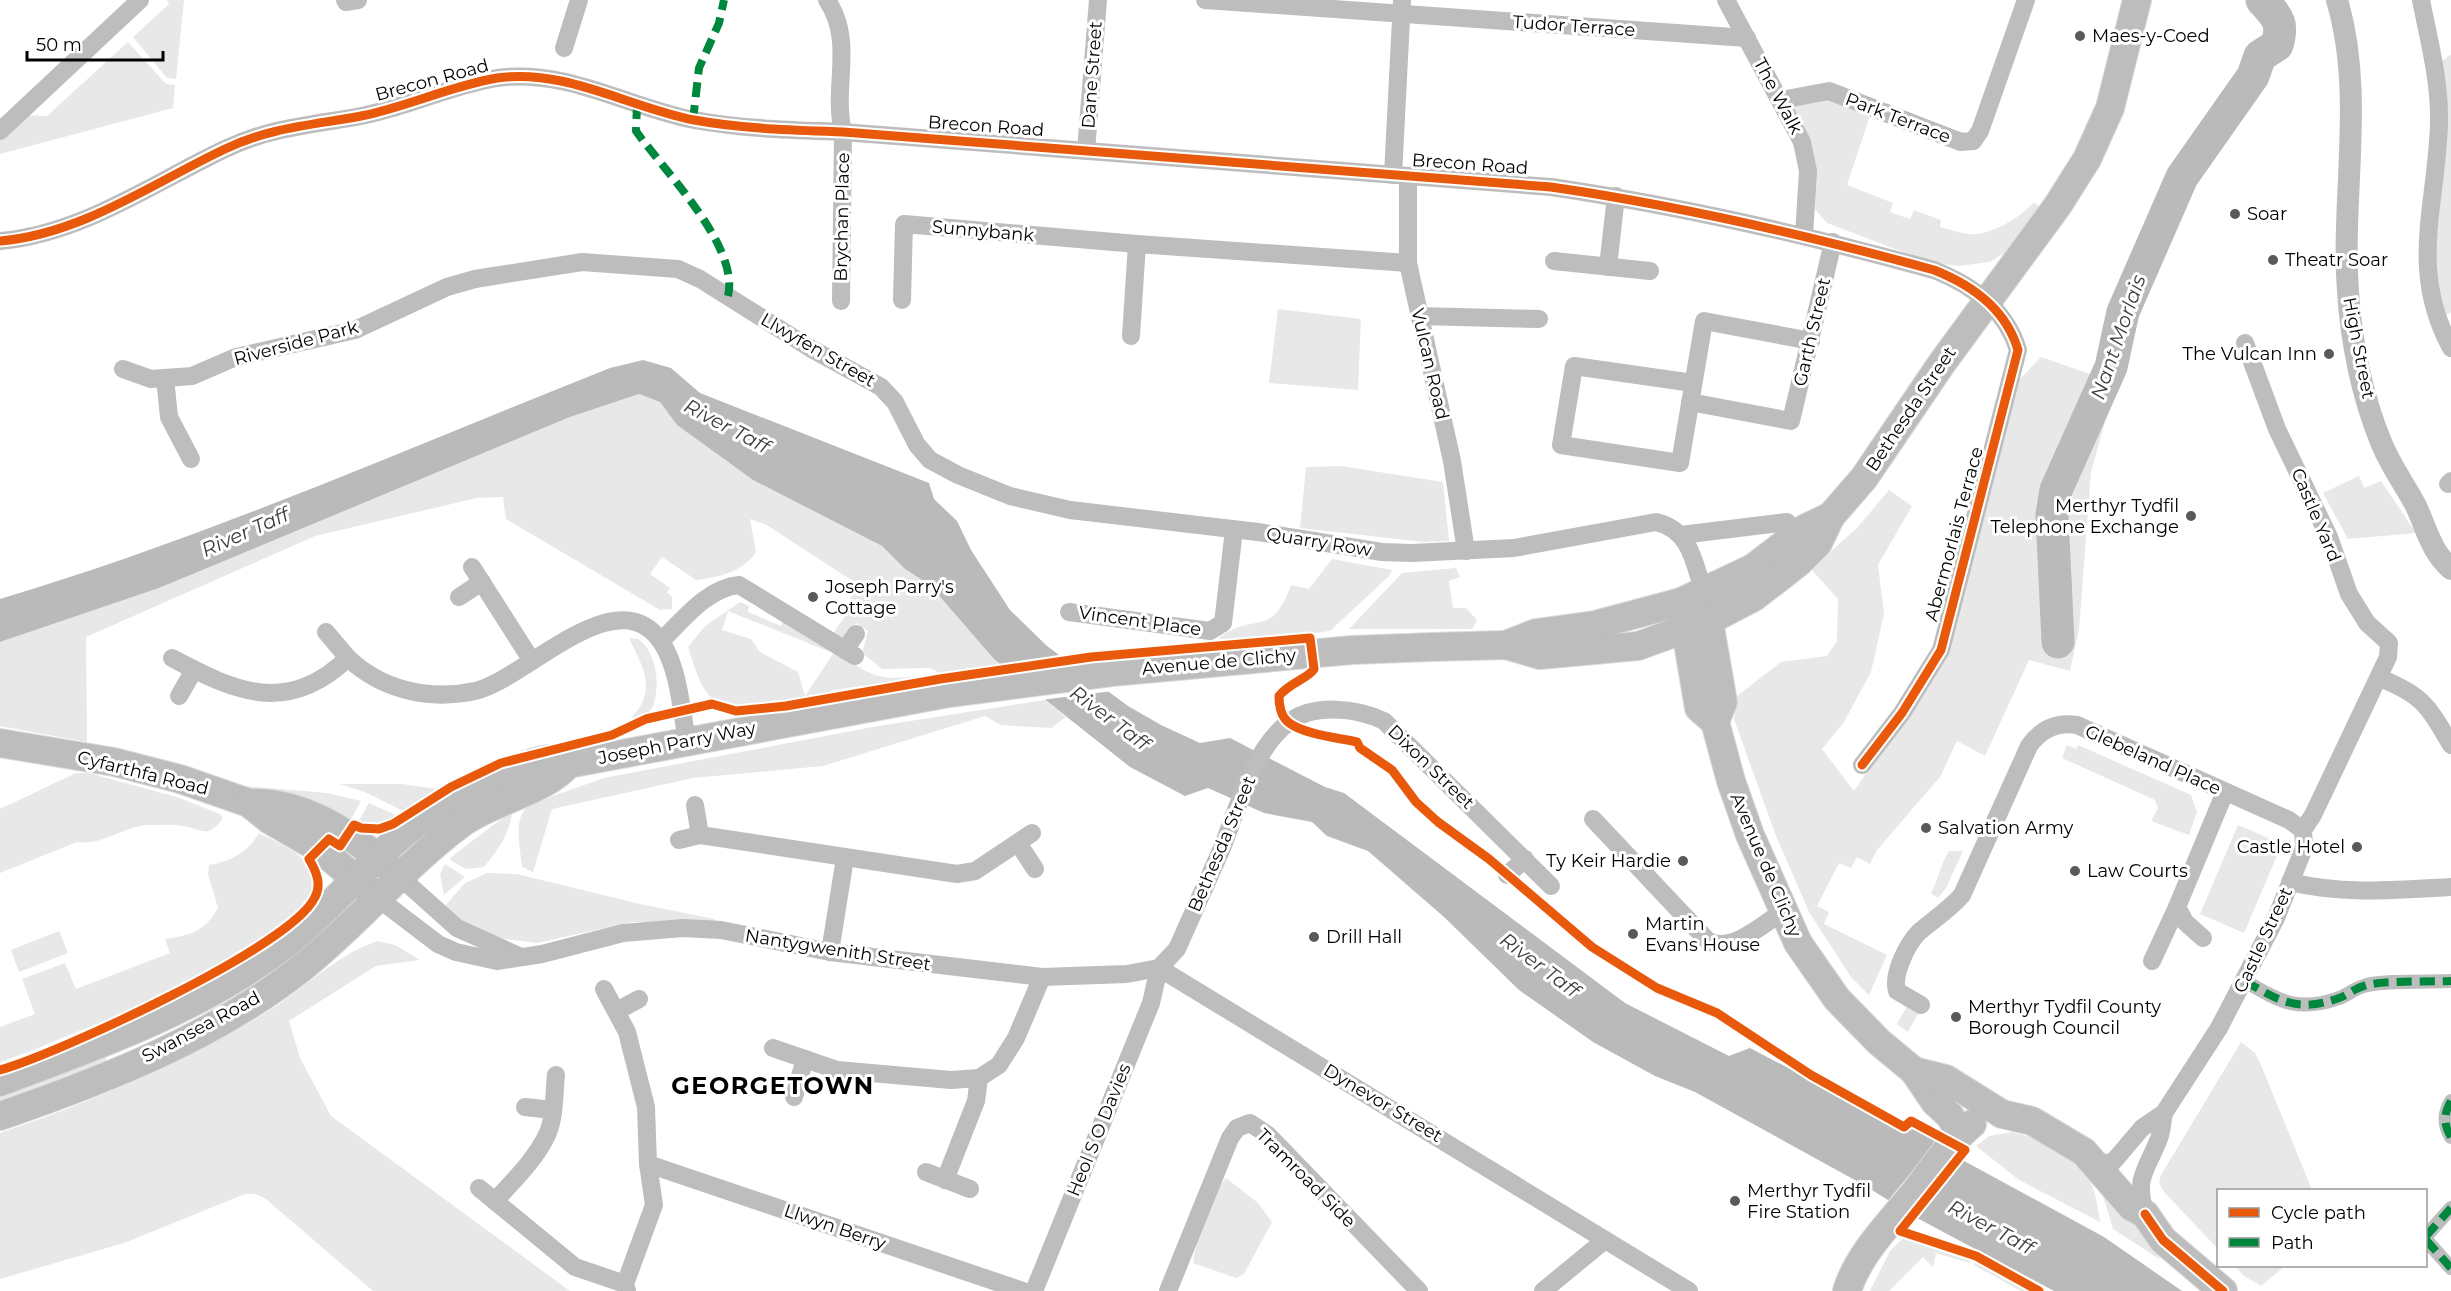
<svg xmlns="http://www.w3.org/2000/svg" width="2451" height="1291" font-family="Montserrat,sans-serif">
<rect width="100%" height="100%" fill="#fff"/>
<g fill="#e8e8e8">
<path d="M 167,0 L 184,0 L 176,79 L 167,78 L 133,37 L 169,4 Z"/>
<path d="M 128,42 L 166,84 L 175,85 L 173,108 L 0,154 L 0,138 L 22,115 L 47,116 Z"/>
<path d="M 2451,54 L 2451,312 L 2441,319 L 2430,265 L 2440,63 Z"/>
<path d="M 1828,96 L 1870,116 L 1847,185 L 1893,203 L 1890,212 L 1910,219 L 1914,210 L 1941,220 L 1940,227 C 1949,229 1959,233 1968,234 C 1988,237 2022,217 2034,202 L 2041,208 L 2020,243 L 1990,262 L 1959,266 L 1932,263 L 1827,223 L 1813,207 L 1790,105 Z"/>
<path d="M 1278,309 L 1361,319 L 1358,390 L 1269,383 Z"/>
<path d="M 2041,357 L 2116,383 L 2091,472 L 2079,629 L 2070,671 L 2029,660 L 1985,756 L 1957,741 L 1940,777 L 1877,850 L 1870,864 L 1857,857 L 1851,868 L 1839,863 L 1817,906 L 1829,912 L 1824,924 L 1887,955 L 1869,995 L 1851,977 L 1809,912 L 1776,836 L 1734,719 L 1737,696 L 1781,662 L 1827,656 L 1837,641 L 1838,599 L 1811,569 L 1857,528 L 1889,490 L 1912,506 L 1878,565 L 1884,614 L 1871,672 L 1844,722 L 1822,749 L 1854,791 L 1941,662 L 2018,381 Z"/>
<path d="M 639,394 L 660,402 L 677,425 L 753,480 L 882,546 L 905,569 L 930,585 L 1002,665 L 945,675 L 929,668 L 882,669 L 862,653 L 868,631 L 856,623 L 841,642 L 832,635 L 853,604 L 849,600 L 859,585 L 765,524 L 750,519 L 756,552 C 744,571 718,578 696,580 L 662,557 L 650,574 L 670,588 L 667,592 L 672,597 L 672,609 L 660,610 L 506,519 L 503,497 L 477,498 L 315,536 L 86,637 L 87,742 L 0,726 L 0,642 L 159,588 L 570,417 Z"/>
<path d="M 1341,466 L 1443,482 L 1449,541 L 1424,542 L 1300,528 L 1306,467 Z"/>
<path d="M 2359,476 L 2364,488 L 2381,481 L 2416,533 L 2348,539 L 2323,493 Z"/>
<path d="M 1332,559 L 1392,570 L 1389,576 L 1330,631 L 1253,640 L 1218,639 C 1254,610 1271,641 1291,585 L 1309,589 Z"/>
<path d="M 1456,568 L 1460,577 L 1449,581 L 1453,608 L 1466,608 L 1477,620 L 1472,629 L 1349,629 L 1402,573 Z"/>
<path d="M 740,602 L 749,606 L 748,612 L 781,626 L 784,619 L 830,648 L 828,651 L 728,611 L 722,630 L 751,639 L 760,652 L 798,672 L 805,696 L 835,651 C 876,679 875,680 925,676 L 928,678 C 904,681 879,684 855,687 C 820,691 749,716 718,702 C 700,693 694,664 688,647 L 705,626 Z"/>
<path d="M 629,638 L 638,639 C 656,651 661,685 653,706 C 649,714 639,720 631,724 C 631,714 639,711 642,703 C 653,680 639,660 629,638 Z"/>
<path d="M 1045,700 L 1066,717 L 1051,728 L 1001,725 L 985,716 L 823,766 L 693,778 L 552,809 L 533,872 L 522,867 C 520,846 512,818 530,804 L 604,778 L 878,726 Z"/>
<path d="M 2067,745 L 2076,749 L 2078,745 L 2191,795 L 2197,812 L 2189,835 L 2151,821 L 2158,808 L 2155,800 L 2062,758 Z"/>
<path d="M 76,773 L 89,773 L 177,797 L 220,814 L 223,818 C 208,839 204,830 183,826 C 172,824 160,825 149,825 C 124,826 102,846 77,842 L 0,873 L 0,809 Z"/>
<path d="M 340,784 L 402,784 L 437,789 L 405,812 L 365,792 Z"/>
<path d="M 234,785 L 327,793 L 361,801 L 349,823 Z"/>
<path d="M 369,803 L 398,816 C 388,826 371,829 358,822 Z"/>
<path d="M 508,814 L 512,815 C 508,836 498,850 484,867 L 466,869 L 450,860 L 451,857 Z"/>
<path d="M 2238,825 L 2282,844 L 2244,933 L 2200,914 Z"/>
<path d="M 259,833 C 279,844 323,859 314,891 C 310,904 297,912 286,920 C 224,970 151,1003 77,1032 C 51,1042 26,1054 0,1062 L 0,1027 L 35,1014 L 22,979 L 65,963 L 76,989 L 170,953 L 165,939 C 191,935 204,932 218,908 L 208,874 L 209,865 C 229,862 249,852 259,833 Z"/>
<path d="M 1949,851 L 1963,851 L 1946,888 L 1938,898 L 1931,893 C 1939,879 1940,865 1949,851 Z"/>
<path d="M 445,864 L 465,877 L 444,895 L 440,874 Z"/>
<path d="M 487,873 L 517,874 L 640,904 L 715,919 L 715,921 L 632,922 L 537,943 L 498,938 L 461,922 L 444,907 L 465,883 Z"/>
<path d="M 59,931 L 68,953 L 19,972 L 11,950 Z"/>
<path d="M 378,941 L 395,945 L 420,960 L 376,966 L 289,1021 L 300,1058 L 331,1116 L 570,1291 L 373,1291 L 266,1199 L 255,1194 L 245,1194 L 124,1243 L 0,1279 L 0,1133 C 89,1103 177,1065 259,1017 C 299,994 334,955 378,941 Z"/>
<path d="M 1907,1006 L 1919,1012 L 1908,1032 L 1897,1024 Z"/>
<path d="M 2241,1042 L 2255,1053 L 2261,1065 L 2312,1190 L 2218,1190 L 2218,1249 L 2164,1192 L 2159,1183 L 2161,1175 Z"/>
<path d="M 104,1054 L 108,1063 L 0,1106 L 0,1094 Z"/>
<path d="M 2012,1132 C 2038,1137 2076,1159 2090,1181 C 2096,1193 2098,1209 2100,1222 L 2019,1180 L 1976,1146 L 1989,1136 Z"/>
<path d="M 1226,1178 L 1258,1203 L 1272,1222 L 1244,1274 L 1236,1278 L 1193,1263 C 1197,1236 1208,1199 1226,1178 Z"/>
<path d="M 2101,1189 L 2121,1203 L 2161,1260 L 2113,1229 Z"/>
<path d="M 1905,1236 L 1971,1258 L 1969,1263 L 1936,1253 L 1933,1267 L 1923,1257 L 1889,1291 L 1870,1291 L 1890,1251 Z"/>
<path d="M 1976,1261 L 2029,1291 L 2021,1291 L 1974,1265 Z"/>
<path d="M 2235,1266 L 2285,1266 L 2261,1286 L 2244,1276 Z"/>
</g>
<path fill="#bababa" d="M 643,360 L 671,368 L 700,393 L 929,483 L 934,499 L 957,521 L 971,550 L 1010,610 L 1047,646 L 1128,706 L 1161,725 L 1200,743 L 1230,738 L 1325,787 L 1344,793 L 1625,1003 L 1729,1056 L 1750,1048 L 1909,1131 L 1913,1127 L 1936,1139 L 1933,1144 L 2104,1237 L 2182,1291 L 2054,1291 L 1919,1219 L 1862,1184 L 1695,1092 L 1655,1076 L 1593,1042 L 1519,990 L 1444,917 L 1368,851 L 1327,836 L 1312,822 L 1264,813 L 1208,788 L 1185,796 L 1130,767 L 994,659 L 930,585 L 905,569 L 882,546 L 753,480 L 677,425 L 660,402 L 639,394 L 570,417 L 159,588 L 0,642 L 0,599 C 208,537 408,448 610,368 Z"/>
<g fill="#fff">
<path d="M 1066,656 L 1113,691 L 1041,700 L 998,666 Z"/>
<path d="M 1934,1145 L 1964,1160 L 1915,1221 L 1886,1203 Z"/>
</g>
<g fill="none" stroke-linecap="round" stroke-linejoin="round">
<path stroke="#bababa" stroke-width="33" d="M 2058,642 L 2052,515 L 2056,490 L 2111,367 L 2123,312 L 2182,177 L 2253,76 L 2260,56 L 2277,45 C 2284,22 2277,17 2262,0"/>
<g stroke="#dbdbdb" stroke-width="30">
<g id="primary">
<path d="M 1681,602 L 1699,708 L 1715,722 L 1731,781 L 1750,835 L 1798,943 L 1837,999 L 1879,1042 L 1914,1071 L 1935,1102 L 1950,1116 L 1956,1126 L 1957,1138"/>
<path d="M 1706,604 L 1723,702 L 1715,722"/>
<path d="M 1506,645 L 1536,633 L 1595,625 L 1681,602 L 1753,568 L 1804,529 L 1831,516"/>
<path d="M 0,743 L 114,762 L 180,779 L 249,803 L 270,820 L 320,849 L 371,892"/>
<path d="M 249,803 C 304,801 350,833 390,868"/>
<path d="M 1914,1071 L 1946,1079 L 2002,1114 L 2032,1121 L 2084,1152 L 2132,1207 L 2145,1214 L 2163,1240 L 2223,1291"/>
<path d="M 0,1082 C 99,1045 201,1009 286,944 C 348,895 391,830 462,794 C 480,785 537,756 555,759 C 560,760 564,763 568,764 L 949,693 L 1112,672 L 1352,650 L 1432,647 L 1506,645 L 1540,655 L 1638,646 L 1710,620 L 1754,597 L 1798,563 L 1818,543 L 1831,516 L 1864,478 L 1942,363 L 2058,205 L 2087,159 L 2110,108 L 2137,0"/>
<path d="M 0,1116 C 105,1080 217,1036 304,966 C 360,921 405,865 462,823 C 492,801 548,790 568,764"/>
<path d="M 1847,1291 C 1858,1254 1891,1222 1915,1192 C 1933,1169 1949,1143 1972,1124"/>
</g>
</g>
<g stroke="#bdbdbd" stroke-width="14">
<path d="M 2245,981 C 2279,1001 2298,1013 2339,998 C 2348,995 2355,988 2364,986 C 2380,980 2431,982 2451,981"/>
<path d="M 2451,1101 C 2444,1113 2443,1124 2451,1137"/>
<path d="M 2426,1236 L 2451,1208"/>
<path d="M 2426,1240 L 2451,1268"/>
</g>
<g stroke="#bdbdbd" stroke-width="18">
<path d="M 345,0 L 346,2 L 358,0"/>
<path d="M 827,0 C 855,42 832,86 843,132 L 841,301"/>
<path d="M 1205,0 L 1747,38"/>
<path d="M 1726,0 L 1802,142 L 1808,171 L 1804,235"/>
<path d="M 2421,0 C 2429,41 2440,81 2439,123 C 2437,205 2408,269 2451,348"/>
<path d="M 564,48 L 579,0"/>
<path d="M 1781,100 L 1829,91 L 1961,142 L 1973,141 L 1980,131 L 2026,0"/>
<path d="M 0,131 L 140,0"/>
<path d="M 1086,151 L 1098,0"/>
<path d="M 1393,175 L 1402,0"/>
<path d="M 1408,176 L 1408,263 L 1452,461 L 1466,551"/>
<path d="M 0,241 C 82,234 153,183 225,149 C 271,127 313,125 361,116 C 407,107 450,86 497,78 C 565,68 628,107 694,120 C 744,129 794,130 843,132 L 1551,187 C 1681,206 1807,235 1934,270 C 1972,285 2006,309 2018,350 L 1941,650 L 1902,713 L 1862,765"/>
<path d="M 1554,261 L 1650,271"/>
<path d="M 1608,267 L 1616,196"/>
<path d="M 902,300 L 904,224 L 1137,244 L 1408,263"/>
<path d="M 1419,316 L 1539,319"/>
<path d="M 1131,336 L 1137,244"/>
<path d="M 123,369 L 151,379 L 192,376 L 236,357 L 355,330 L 447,287 L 475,279 L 582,262 L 678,269 L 700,279 L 810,348 L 881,387 L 895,402 L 917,445 L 930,460 L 958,475 L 1010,496 L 1070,510 L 1258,532 L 1382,552 L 1412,553 L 1514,548 L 1656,522 C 1691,530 1694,563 1704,593"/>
<path d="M 165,378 L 169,417 L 191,459"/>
<path d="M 1693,383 L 1574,366 L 1561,445 L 1680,463 L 1704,321 L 1811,341"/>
<path d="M 1690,402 L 1791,421 L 1833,242"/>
<path d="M 2448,484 L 2451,481"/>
<path d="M 1681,535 L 1787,522"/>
<path d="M 472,567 L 532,661"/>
<path d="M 459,597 L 482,582"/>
<path d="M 1069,612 L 1210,631 L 1223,623 L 1234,530"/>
<path d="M 326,632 L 348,658"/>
<path d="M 661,641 C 683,620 707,588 739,585 L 855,656"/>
<path d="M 845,650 L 856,634"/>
<path d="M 172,658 C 237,693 288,715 348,658 C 382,690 429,701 475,691 C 525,680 618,575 662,643 C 679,670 681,709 687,740"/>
<path d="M 2380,678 C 2424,696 2428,706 2451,745"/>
<path d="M 179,696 L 194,670"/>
<path d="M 695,805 L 700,835"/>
<path d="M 1593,819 L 1708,941 C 1732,953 1762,925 1782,912"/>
<path d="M 679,840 L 700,835 L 957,874 L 975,871 L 1032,833"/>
<path d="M 1018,843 L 1035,869"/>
<path d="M 1507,875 L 1525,859"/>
<path d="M 400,877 L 457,928 L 519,956"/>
<path d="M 2290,882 C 2344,895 2396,890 2451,887"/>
<path d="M 379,899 L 438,944 L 456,952 L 497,961 L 542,954 L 623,933 L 683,928 L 721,930 L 830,952 L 1042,977 L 1127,974 L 1159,968"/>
<path d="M 2203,938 L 2185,922 L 2177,907 L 2225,792"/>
<path d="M 830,952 L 845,858"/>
<path d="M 2152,961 L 2177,907"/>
<path d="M 1159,968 L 1689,1291"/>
<path d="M 1159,968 L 1177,949 C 1192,915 1207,882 1222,848 C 1237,810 1253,749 1288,723 C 1313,703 1357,708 1384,721 L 1551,886"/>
<path d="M 604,989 L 627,1032 L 646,1107 L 648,1164 L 654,1205 L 625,1284 L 627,1291"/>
<path d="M 1921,1005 L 1897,991 C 1892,975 1907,944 1919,932 C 1934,919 1949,910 1962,895 L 2029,746 C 2041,729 2057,722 2077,725 L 2289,820 L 2303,830"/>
<path d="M 617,1011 L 639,999"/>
<path d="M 773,1048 L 837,1070 L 951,1080 L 979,1078 L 999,1065 L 1016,1038 L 1042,977"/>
<path d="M 794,1097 L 805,1059"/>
<path d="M 525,1107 L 553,1110"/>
<path d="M 648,1164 L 1023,1291"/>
<path d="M 2096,1164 L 2113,1162 L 2142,1128 L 2164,1113 L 2219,1028 L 2276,918 L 2304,848 L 2303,830 L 2313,815 L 2388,657 L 2389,643 L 2367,623 L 2349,594 L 2329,537 L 2277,429 L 2245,343"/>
<path d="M 926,1172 L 970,1189"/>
<path d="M 945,1180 L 976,1101 L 979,1078"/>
<path d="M 479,1188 L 575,1267 L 625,1284"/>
<path d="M 495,1201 C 513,1181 535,1160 547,1135 C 555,1117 554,1094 556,1075"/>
<path d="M 2145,1214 C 2135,1177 2145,1173 2158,1141 C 2162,1133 2162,1122 2164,1113"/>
<path d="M 1034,1291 L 1151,1003 L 1159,968"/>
<path d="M 1168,1291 L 1230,1138 L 1237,1128 L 1250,1123 L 1268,1135 L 1419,1291"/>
<path d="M 1543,1291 L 1605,1240"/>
</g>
<path stroke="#bdbdbd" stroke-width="22" d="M 2337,0 C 2365,94 2341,195 2348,291 C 2351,341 2362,396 2381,442 C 2390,465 2405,485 2416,506 C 2427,530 2431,551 2451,569"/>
<use href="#primary" stroke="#bdbdbd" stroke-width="28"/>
<g stroke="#00873e" stroke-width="8" stroke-dasharray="15 8" stroke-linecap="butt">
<path d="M 637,104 L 636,131 C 664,171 740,246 728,296"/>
<path d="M 693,120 L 699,68 L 719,23 L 724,0"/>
<path d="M 2245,981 C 2279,1001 2298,1013 2339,998 C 2348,995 2355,988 2364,986 C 2380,980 2431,982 2451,981"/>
<path d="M 2451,1101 C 2444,1113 2443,1124 2451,1137"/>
<path d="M 2426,1236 L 2451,1208"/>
<path d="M 2426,1240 L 2451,1268"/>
</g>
<g stroke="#fff" stroke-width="13">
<g id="cycleway">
<path d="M 0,241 C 82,234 153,183 225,149 C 271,127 313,125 361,116 C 407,107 450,86 497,78 C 565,68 628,107 694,120 C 744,129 794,130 843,132 L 1551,187 C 1681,206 1807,235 1934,270 C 1972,285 2006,309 2018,350 L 1941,650 L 1902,713 L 1862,765"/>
<path d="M 0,1070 C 57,1054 293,946 315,897 C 322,884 316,871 309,859 L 329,839 L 340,846 L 354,825 L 361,828 L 379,829 L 393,824 L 451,787 L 501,763 L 612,735 L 646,719 L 712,704 L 736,711 L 786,706 L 940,679 L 1091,657 L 1310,638 L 1314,669 C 1309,678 1289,683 1279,696 C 1279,705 1281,716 1288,722 C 1302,734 1339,738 1357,742 L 1360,748 L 1392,770 L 1416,802 L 1438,822 L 1489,859 L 1592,947 L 1657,988 L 1717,1013 L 1811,1075 L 1904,1127 L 1911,1121 L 1965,1150 L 1900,1231 L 1976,1256 L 2039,1291"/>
<path d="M 2145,1214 L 2163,1240 L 2223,1291"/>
</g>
</g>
<use href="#cycleway" stroke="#e8590c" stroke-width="9"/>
</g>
<g fill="#595959" stroke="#fff" stroke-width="2">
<circle cx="2080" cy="36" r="6"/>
<circle cx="2235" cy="214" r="6"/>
<circle cx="2273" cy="260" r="6"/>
<circle cx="2329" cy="354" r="6"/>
<circle cx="2191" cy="516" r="6"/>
<circle cx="813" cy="597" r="6"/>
<circle cx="1926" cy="828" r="6"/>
<circle cx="2357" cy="847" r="6"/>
<circle cx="1683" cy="861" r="6"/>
<circle cx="2075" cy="871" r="6"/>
<circle cx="1633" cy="934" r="6"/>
<circle cx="1314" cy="937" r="6"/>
<circle cx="1956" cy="1017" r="6"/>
<circle cx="1735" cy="1201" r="6"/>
</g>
<g text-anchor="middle" stroke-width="6" stroke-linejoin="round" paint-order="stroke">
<g font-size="18" fill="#000" stroke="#fff">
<text transform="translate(1574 26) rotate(4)" y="6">Tudor Terrace</text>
<text transform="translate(1092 75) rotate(-86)" y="6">Dane Street</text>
<text transform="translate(432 80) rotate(-15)" y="6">Brecon Road</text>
<text transform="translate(1778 96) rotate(62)" y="6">The Walk</text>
<text transform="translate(1898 118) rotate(21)" y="6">Park Terrace</text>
<text transform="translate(986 126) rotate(4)" y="6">Brecon Road</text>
<text transform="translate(1470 164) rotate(4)" y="6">Brecon Road</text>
<text transform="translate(842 217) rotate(-89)" y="6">Brychan Place</text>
<text transform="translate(983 231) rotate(5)" y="6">Sunnybank</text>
<text transform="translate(1812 332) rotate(-77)" y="6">Garth Street</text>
<text transform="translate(296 343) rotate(-15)" y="6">Riverside Park</text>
<text transform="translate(2359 348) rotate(79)" y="6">High Street</text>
<text transform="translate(818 350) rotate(30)" y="6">Llwyfen Street</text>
<text transform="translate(1430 364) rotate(77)" y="6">Vulcan Road</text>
<text transform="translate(1911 409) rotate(-56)" y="6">Bethesda Street</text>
<text transform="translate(2316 515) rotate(67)" y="6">Castle Yard</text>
<text transform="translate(1954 534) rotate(-75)" y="6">Abermorlais Terrace</text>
<text transform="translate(1319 542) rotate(9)" y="6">Quarry Row</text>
<text transform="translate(1140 621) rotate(8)" y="6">Vincent Place</text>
<text transform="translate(1219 662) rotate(-5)" y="6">Avenue de Clichy</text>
<text transform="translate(677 743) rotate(-11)" y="6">Joseph Parry Way</text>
<text transform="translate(2153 760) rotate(24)" y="6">Glebeland Place</text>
<text transform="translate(1431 767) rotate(44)" y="6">Dixon Street</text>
<text transform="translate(143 773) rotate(14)" y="6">Cyfarthfa Road</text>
<text transform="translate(1222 844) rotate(-67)" y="6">Bethesda Street</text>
<text transform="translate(1766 865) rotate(67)" y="6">Avenue de Clichy</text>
<text transform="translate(2263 940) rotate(-65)" y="6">Castle Street</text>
<text transform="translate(838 950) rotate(9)" y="6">Nantygwenith Street</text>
<text transform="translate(201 1027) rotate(-28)" y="6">Swansea Road</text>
<text transform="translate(1383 1103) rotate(31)" y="6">Dynevor Street</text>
<text transform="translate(1099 1130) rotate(-68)" y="6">Heol S O Davies</text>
<text transform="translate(1306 1178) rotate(45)" y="6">Tramroad Side</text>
<text transform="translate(835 1227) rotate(19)" y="6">Llwyn Berry</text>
</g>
<g font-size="18" fill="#000" stroke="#fff" text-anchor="start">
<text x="2092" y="42">Maes-y-Coed</text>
<text x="2247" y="220">Soar</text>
<text x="2285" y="266">Theatr Soar</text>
<text x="2317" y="360" text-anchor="end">The Vulcan Inn</text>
<text x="2179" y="512" text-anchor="end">Merthyr Tydfil<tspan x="2179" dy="21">Telephone Exchange</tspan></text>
<text x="825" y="593">Joseph Parry's<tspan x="825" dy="21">Cottage</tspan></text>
<text x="1938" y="834">Salvation Army</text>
<text x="2345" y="853" text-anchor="end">Castle Hotel</text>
<text x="1671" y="867" text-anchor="end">Ty Keir Hardie</text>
<text x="2087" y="877">Law Courts</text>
<text x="1645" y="930">Martin<tspan x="1645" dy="21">Evans House</tspan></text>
<text x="1326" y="943">Drill Hall</text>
<text x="1968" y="1013">Merthyr Tydfil County<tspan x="1968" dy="21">Borough Council</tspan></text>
<text x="1747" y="1197">Merthyr Tydfil<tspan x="1747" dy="21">Fire Station</tspan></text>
</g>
<g font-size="20" font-style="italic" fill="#3d3d3d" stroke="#fff">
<text transform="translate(2118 337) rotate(-71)" y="7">Nant Morlais</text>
<text transform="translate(727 426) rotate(28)" y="7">River Taff</text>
<text transform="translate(245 532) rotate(-24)" y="7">River Taff</text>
<text transform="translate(1110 718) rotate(37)" y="7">River Taff</text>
<text transform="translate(1540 965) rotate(37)" y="7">River Taff</text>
<text transform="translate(1991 1227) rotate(28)" y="7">River Taff</text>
</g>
<g font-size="24" font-weight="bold" letter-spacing="1.5" fill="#000" stroke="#fff">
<text x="773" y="1094">GEORGETOWN</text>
</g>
</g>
<rect x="2217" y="1189" width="210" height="78" fill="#ffffff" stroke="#999999" stroke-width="1.5"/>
<rect x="2229" y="1208" width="30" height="9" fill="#e8590c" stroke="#999999" stroke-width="1.5"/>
<text x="2271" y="1219" font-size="18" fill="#000000">Cycle path</text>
<rect x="2229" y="1238" width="30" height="9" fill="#00873e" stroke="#999999" stroke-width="1.5"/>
<text x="2271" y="1249" font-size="18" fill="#000000">Path</text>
<path d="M27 51v9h136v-9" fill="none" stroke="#000000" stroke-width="3"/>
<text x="36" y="51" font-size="18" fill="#000000" stroke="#ffffff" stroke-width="4.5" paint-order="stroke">50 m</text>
</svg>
